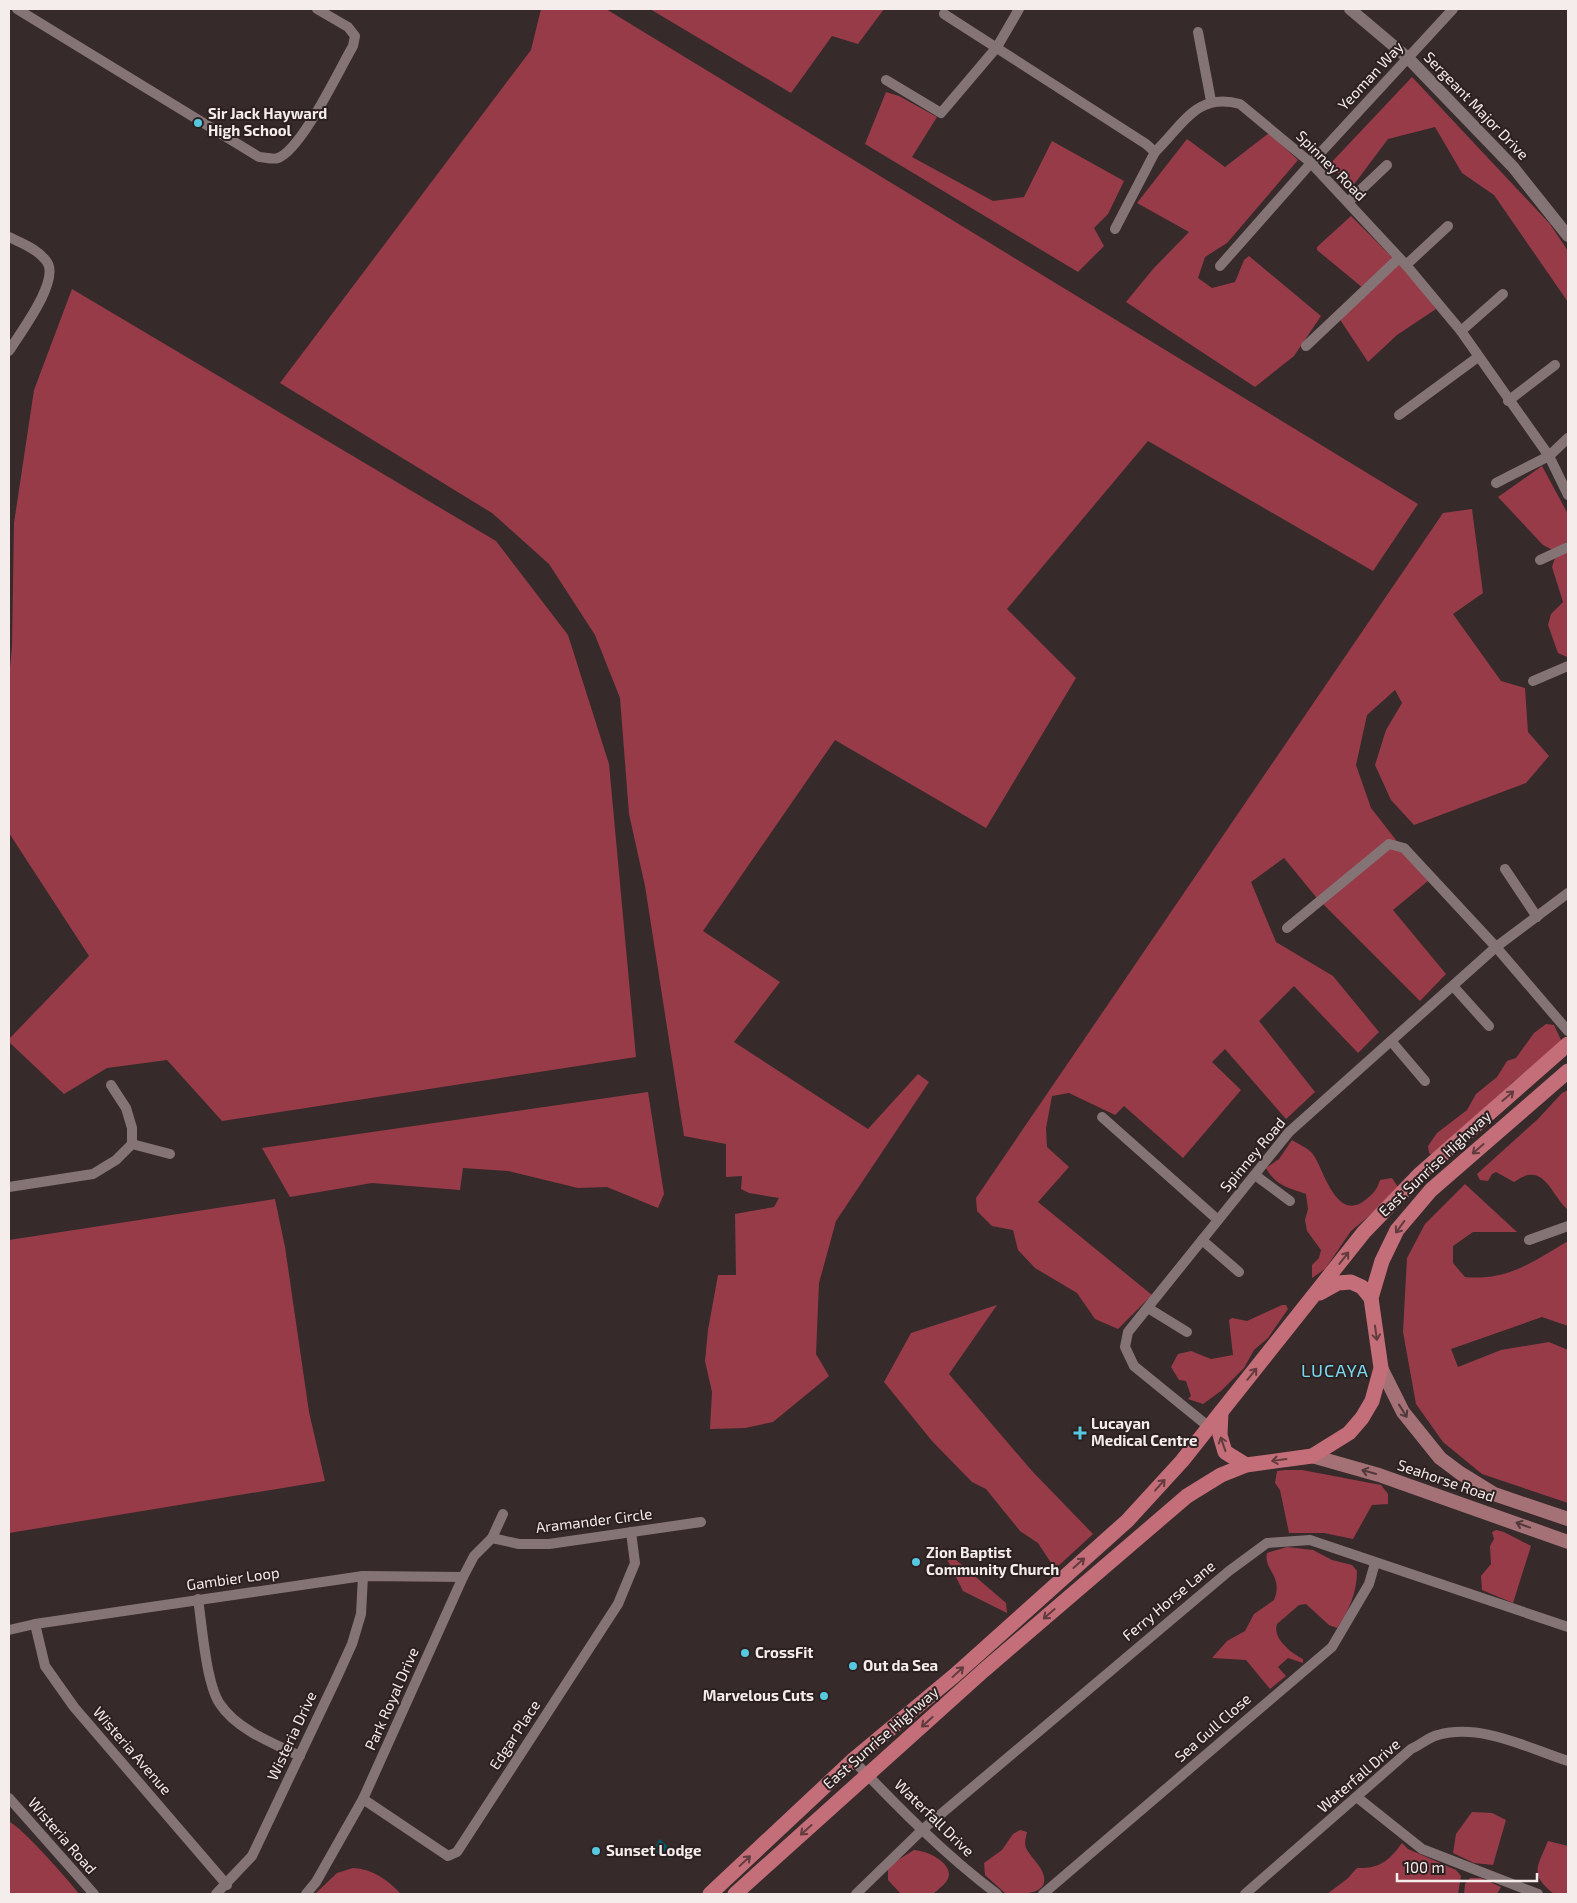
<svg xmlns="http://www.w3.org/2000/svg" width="1577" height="1903" font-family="'Exo 2',sans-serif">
<rect width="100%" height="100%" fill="#372a2a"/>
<g fill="#983b48">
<path d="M 541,9 L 606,9 L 1418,504 L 1373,571 L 1148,441 L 1007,609 L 1076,678 L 986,828 L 835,740 L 703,931 L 780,982 L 734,1042 L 868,1129 L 918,1074 L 929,1082 L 836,1221 L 819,1283 L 816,1354 L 829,1376 L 773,1422 L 745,1428 L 710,1429 L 712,1392 L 705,1361 L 708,1330 L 718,1275 L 736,1275 L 735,1214 L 774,1207 L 779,1198 L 749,1193 L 741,1189 L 742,1176 L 726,1177 L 726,1144 L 684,1136 L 645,886 L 629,814 L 620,698 L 595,635 L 549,564 L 492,513 L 280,383 L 531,50 Z"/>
<path d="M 650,9 L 884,9 L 858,44 L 832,36 L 791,93 Z"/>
<path d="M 1412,77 L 1550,224 L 1568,251 L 1568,302 L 1494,195 L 1462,173 L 1435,127 L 1388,139 L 1352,187 L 1329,165 Z"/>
<path d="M 886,92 L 899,96 L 937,117 L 912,157 L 993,201 L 1024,197 L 1052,141 L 1124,181 L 1108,214 L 1094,228 L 1104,246 L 1078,272 L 865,144 Z"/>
<path d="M 1269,133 L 1298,160 L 1227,243 L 1205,257 L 1198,278 L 1212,288 L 1235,282 L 1244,260 L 1249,256 L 1321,316 L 1294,356 L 1255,387 L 1126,302 L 1153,269 L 1189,232 L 1137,203 L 1187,139 L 1225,167 Z"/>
<path d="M 1351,216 L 1411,276 L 1436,309 L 1397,335 L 1368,362 L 1339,318 L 1369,293 L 1317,250 L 1317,247 Z"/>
<path d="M 72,289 L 496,541 L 568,635 L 609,764 L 636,1057 L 222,1121 L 167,1060 L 107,1068 L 64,1094 L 9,1042 L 9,1039 L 89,956 L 9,833 L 9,679 L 12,646 L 14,523 L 34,390 Z"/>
<path d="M 1542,466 L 1568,514 L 1568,541 L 1553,550 L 1543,545 L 1498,497 Z"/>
<path d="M 1472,509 L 1483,593 L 1453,614 L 1501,681 L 1525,688 L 1528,732 L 1549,756 L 1526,783 L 1414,825 L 1391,800 L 1375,765 L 1386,730 L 1402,703 L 1395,690 L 1367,715 L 1356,765 L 1371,808 L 1428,881 L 1393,910 L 1446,974 L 1420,1001 L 1316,897 L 1284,858 L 1251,882 L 1276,942 L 1333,976 L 1379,1032 L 1358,1053 L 1294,986 L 1259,1021 L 1315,1092 L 1286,1119 L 1225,1049 L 1212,1062 L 1241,1090 L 1183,1158 L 1124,1106 L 1115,1115 L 1069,1093 L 1052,1096 L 1046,1128 L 1047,1147 L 1069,1167 L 1038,1202 L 1152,1295 L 1118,1329 L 1095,1319 L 1077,1293 L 1035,1268 L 1018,1250 L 1013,1230 L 992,1226 L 977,1211 L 976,1198 L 1443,513 Z"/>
<path d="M 1568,551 L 1568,657 L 1567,657 L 1558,653 L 1548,625 L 1551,614 L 1563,602 L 1552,567 L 1555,558 Z"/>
<path d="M 1546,1024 L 1554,1025 L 1562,1042 L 1560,1045 L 1513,1082 L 1439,1151 L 1432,1155 L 1429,1153 L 1428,1146 L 1437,1133 L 1467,1110 L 1476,1094 L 1497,1077 L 1507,1061 L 1516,1058 L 1534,1033 Z"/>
<path d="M 1568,1090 L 1568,1210 C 1550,1194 1544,1160 1514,1182 L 1496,1172 L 1492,1174 L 1488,1181 L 1480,1180 L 1477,1174 L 1538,1119 L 1562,1093 Z"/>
<path d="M 648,1092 L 664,1194 L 658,1208 L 607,1187 L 578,1188 L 508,1171 L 463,1168 L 460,1190 L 372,1183 L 290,1197 L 262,1148 Z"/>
<path d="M 1292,1140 C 1298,1144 1308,1148 1312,1153 C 1323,1166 1334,1218 1361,1203 C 1371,1196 1377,1191 1380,1180 L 1392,1178 L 1398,1187 L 1395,1194 L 1351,1231 L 1325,1269 L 1312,1278 L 1312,1265 L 1319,1258 L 1321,1250 L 1307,1231 L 1305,1220 L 1308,1209 L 1306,1194 C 1288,1188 1275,1185 1266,1168 L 1279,1159 Z"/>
<path d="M 1465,1184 L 1517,1232 L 1473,1232 L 1453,1246 L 1453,1263 L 1465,1277 C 1507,1281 1533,1262 1568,1241 L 1568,1326 L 1542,1317 L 1451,1349 L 1458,1367 L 1501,1350 L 1549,1342 L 1568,1350 L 1568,1503 L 1482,1474 L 1443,1442 L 1416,1404 L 1403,1332 L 1407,1258 L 1425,1224 Z"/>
<path d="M 275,1199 L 285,1247 L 309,1412 L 325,1481 L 9,1533 L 9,1240 Z"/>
<path d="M 997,1305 L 949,1374 L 1032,1471 L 1093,1534 L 1055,1569 L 1038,1543 L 1020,1531 L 986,1489 L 972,1482 L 932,1441 L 884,1382 L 911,1333 Z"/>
<path d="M 1282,1305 L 1286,1305 L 1288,1309 L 1268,1338 L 1254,1350 L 1244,1368 L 1221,1391 L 1203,1404 L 1188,1399 L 1191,1396 L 1186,1381 L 1179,1380 L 1171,1367 L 1178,1354 L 1191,1351 L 1211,1359 L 1233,1355 L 1229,1320 L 1232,1318 L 1247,1321 Z"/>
<path d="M 1285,1470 L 1302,1470 L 1381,1485 L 1388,1494 L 1388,1504 L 1372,1505 L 1353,1539 L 1324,1533 L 1289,1533 L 1280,1490 L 1275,1483 L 1277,1471 Z"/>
<path d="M 1496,1530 L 1504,1532 L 1531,1546 L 1513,1603 L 1482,1590 L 1481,1576 L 1491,1564 L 1490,1546 L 1494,1539 L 1492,1532 Z"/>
<path d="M 941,1547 L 1006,1603 L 1007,1613 L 963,1591 Z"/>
<path d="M 1287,1547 L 1313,1550 L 1332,1560 L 1352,1565 L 1357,1571 C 1357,1592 1349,1611 1337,1628 L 1329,1625 L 1306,1604 L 1299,1605 L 1277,1624 C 1272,1638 1291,1653 1303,1659 L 1303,1663 L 1288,1658 L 1278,1667 L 1286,1676 L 1270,1689 L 1246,1660 L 1212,1658 L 1227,1641 L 1245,1631 L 1254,1614 L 1274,1600 C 1284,1576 1263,1570 1267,1553 Z"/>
<path d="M 1472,1812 L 1492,1813 L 1506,1820 L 1493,1865 L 1474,1863 L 1453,1853 L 1456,1834 Z"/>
<path d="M 9,1822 C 19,1824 70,1882 79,1894 L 9,1894 Z"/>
<path d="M 1020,1830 L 1027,1832 C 1026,1837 1024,1843 1026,1848 C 1030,1856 1038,1863 1042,1871 C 1053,1895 1022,1894 1006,1894 L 985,1875 L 984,1863 L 1002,1850 L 1013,1834 Z"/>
<path d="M 1548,1841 L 1568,1846 L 1568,1894 L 1554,1894 C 1529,1874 1537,1868 1548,1841 Z"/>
<path d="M 1402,1843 L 1408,1849 L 1456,1870 L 1461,1876 L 1458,1894 L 1327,1894 L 1347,1879 L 1357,1868 C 1379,1869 1389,1861 1402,1843 Z"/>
<path d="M 914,1850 C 932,1851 964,1870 941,1887 C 939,1889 935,1893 932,1894 C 924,1897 910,1894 901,1894 L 888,1880 L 888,1869 L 893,1863 Z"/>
<path d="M 353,1868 C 373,1869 388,1880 401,1894 L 315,1894 L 337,1873 Z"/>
<path d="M 1470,1878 L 1481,1878 L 1501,1887 L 1497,1894 L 1464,1894 L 1465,1884 Z"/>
</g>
<path fill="#025a68" d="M 660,1839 L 674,1853 L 671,1859 L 652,1851 Z"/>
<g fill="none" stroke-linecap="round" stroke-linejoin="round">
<g stroke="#857475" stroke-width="10">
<path d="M 17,9 L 259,157 C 264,157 273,160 278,158 C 302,149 339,70 353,46 L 355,36 L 348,27 L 317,9"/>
<path d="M 944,14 L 1146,144 L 1155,152 C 1183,125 1196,92 1240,104 L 1311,163 L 1406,265 L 1461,331 L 1549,456 L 1568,495"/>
<path d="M 1198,32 L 1211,101"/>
<path d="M 886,80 L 941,113 L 997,47 L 1019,9"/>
<path d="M 1348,202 L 1387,165"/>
<path d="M 1115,229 L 1155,152"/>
<path d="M 9,237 C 23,244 38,249 47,262 C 60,281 20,333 9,351"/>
<path d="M 1406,265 L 1448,226"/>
<path d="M 1220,266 L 1311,163 L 1453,9"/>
<path d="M 1461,331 L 1503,294"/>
<path d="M 1306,346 L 1399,258"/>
<path d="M 1508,401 L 1555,365"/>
<path d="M 1399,415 L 1478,357"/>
<path d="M 1496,483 L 1549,456 L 1568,438"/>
<path d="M 1540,560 L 1568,547"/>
<path d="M 1533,681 L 1568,666"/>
<path d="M 1505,869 L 1537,917"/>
<path d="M 1287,928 L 1389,844 L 1404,848 L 1496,947 L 1568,1031"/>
<path d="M 1453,986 L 1489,1026"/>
<path d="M 1391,1041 L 1425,1081"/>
<path d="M 1102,1117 L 1218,1220"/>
<path d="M 132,1144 L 170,1154"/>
<path d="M 1255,1175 L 1290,1201"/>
<path d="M 9,1187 L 93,1174 L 116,1160 L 132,1144 L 132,1128 L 126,1108 L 111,1085"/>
<path d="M 1202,1240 L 1239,1272"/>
<path d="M 1529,1240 L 1568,1226"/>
<path d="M 1148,1308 L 1187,1332"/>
<path d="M 1209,1427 L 1134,1366 L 1125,1347 L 1128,1332 L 1289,1132 L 1496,947 L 1568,893"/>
<path d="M 492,1538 L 519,1544 L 549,1544 L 701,1522"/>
<path d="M 198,1599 C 202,1625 206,1684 220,1704 C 236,1729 274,1744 300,1756"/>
<path d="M 35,1624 L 45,1666 L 74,1707 L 227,1885"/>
<path d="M 9,1630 L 35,1624 L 363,1576 L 463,1577"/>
<path d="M 853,1760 C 899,1808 944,1854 997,1894"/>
<path d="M 9,1798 L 94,1894"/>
<path d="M 1358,1798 L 1422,1849 L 1538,1894"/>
<path d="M 363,1799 L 448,1856 L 457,1852 L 618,1604 L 635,1563 L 631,1532"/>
<path d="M 216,1894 L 252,1856 L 337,1677 L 352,1644 L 361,1614 L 363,1576"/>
<path d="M 306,1894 L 316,1882 L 363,1799 L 463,1577 L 474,1556 L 492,1538 L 503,1514"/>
<path d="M 856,1894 L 922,1830 L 1229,1571 L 1267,1543 L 1310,1540 L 1568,1627"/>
<path d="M 1043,1894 L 1332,1647 L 1369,1584 L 1375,1563"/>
<path d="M 1245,1894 L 1411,1749 C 1420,1745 1429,1737 1438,1735 C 1481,1723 1528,1748 1568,1761"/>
</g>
<path stroke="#857475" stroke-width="12" d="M 1350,9 L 1408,58 L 1513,167 L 1568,236"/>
<g stroke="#a47176" stroke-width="14">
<path d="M 1381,1368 L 1403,1412 L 1440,1458 L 1460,1473 L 1494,1494 L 1568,1519"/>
<path d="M 1312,1456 L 1379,1475 L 1568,1542"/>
</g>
<g stroke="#c36e78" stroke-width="15">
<path d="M 1371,1298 L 1382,1261 L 1397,1230 L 1431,1190 L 1568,1071"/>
<path d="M 1221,1412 L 1220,1435 L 1225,1452 L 1246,1465"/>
<path d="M 710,1894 L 853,1760 L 955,1675 L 1127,1521 L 1182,1461 L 1364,1232 L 1419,1175 L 1568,1044"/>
<path d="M 735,1894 L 983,1671 L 1187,1496 L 1221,1475 L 1246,1465 L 1312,1456 L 1349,1433 L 1362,1418 L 1372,1401 L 1381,1368 L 1371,1298 L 1362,1287 L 1351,1282 L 1338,1283 L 1320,1293"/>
</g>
</g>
<defs><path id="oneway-shaft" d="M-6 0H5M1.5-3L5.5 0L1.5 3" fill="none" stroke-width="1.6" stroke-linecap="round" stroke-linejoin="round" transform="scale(1.25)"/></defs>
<g stroke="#623b3f">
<use href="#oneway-shaft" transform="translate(1508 1096) rotate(-41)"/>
<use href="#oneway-shaft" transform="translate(1478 1149) rotate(139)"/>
<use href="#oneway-shaft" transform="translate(1400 1227) rotate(126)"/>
<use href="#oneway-shaft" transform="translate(1344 1258) rotate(-52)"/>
<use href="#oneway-shaft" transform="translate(1376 1333) rotate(82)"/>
<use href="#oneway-shaft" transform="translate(1252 1374) rotate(-51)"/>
<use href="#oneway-shaft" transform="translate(1223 1444) rotate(-109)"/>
<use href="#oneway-shaft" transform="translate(1279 1460) rotate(172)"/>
<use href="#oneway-shaft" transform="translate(1160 1485) rotate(-48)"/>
<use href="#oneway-shaft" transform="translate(1079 1563) rotate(-42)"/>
<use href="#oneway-shaft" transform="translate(1049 1614) rotate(139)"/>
<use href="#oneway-shaft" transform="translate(958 1672) rotate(-43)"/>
<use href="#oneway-shaft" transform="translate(927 1722) rotate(138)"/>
<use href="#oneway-shaft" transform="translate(806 1830) rotate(138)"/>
<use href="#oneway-shaft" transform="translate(745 1861) rotate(-43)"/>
</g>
<g stroke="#51383b">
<use href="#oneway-shaft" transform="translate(1403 1411) rotate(58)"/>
<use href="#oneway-shaft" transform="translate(1369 1472) rotate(-164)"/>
<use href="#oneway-shaft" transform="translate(1523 1525) rotate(-160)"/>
</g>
<g fill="#56c9e1" stroke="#2d2021" stroke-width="2">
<circle cx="198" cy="123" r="5"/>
<path d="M1077.5 1425.5h5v5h5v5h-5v5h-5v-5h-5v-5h5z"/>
<circle cx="916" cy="1562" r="5"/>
<circle cx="745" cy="1653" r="5"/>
<circle cx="853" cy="1666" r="5"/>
<circle cx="824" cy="1696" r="5"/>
<circle cx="596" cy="1851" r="5"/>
</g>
<g text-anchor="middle" stroke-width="4" stroke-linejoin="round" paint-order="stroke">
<g font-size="15" fill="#f5ecec" stroke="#2d2021">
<text transform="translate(1371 76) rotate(-47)" y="5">Yeoman Way</text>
<text transform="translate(1476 106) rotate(46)" y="5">Sergeant Major Drive</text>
<text transform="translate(1331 166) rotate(45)" y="5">Spinney Road</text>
<text transform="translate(1253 1155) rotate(-50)" y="5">Spinney Road</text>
<text transform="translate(1435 1164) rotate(-43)" y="5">East Sunrise Highway</text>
<text transform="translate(1446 1481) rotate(19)" y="5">Seahorse Road</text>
<text transform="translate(594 1521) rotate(-7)" y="5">Aramander Circle</text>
<text transform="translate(233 1579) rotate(-8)" y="5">Gambier Loop</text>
<text transform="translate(1169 1601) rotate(-40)" y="5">Ferry Horse Lane</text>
<text transform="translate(392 1699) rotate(-66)" y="5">Park Royal Drive</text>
<text transform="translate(1213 1728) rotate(-41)" y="5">Sea Gull Close</text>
<text transform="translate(515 1735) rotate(-57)" y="5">Edgar Place</text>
<text transform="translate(292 1736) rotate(-65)" y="5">Wisteria Drive</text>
<text transform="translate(881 1738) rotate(-41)" y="5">East Sunrise Highway</text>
<text transform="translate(132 1751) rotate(49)" y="5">Wisteria Avenue</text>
<text transform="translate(1359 1776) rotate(-41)" y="5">Waterfall Drive</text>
<text transform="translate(934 1818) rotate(44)" y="5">Waterfall Drive</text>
<text transform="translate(62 1836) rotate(49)" y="5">Wisteria Road</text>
</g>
<g font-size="15" font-weight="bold" fill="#f5ecec" stroke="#2d2021" text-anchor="start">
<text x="208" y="119">Sir Jack Hayward<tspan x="208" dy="17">High School</tspan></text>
<text x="1091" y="1429">Lucayan<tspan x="1091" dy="17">Medical Centre</tspan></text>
<text x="926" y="1558">Zion Baptist<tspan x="926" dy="17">Community Church</tspan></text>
<text x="755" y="1658">CrossFit</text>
<text x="863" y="1671">Out da Sea</text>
<text x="814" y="1701" text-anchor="end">Marvelous Cuts</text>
<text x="606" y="1856">Sunset Lodge</text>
</g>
<g font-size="18" letter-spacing="1" fill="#75dcf2" stroke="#2d2021">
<text x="1335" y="1377">LUCAYA</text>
</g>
</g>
<rect width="1577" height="1903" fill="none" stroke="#f5ecec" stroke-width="20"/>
<path d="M1397 1873v8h140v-8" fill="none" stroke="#f5ecec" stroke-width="2.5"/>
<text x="1404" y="1873" font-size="15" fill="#f5ecec" stroke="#2d2021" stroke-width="4" paint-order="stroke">100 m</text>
</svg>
